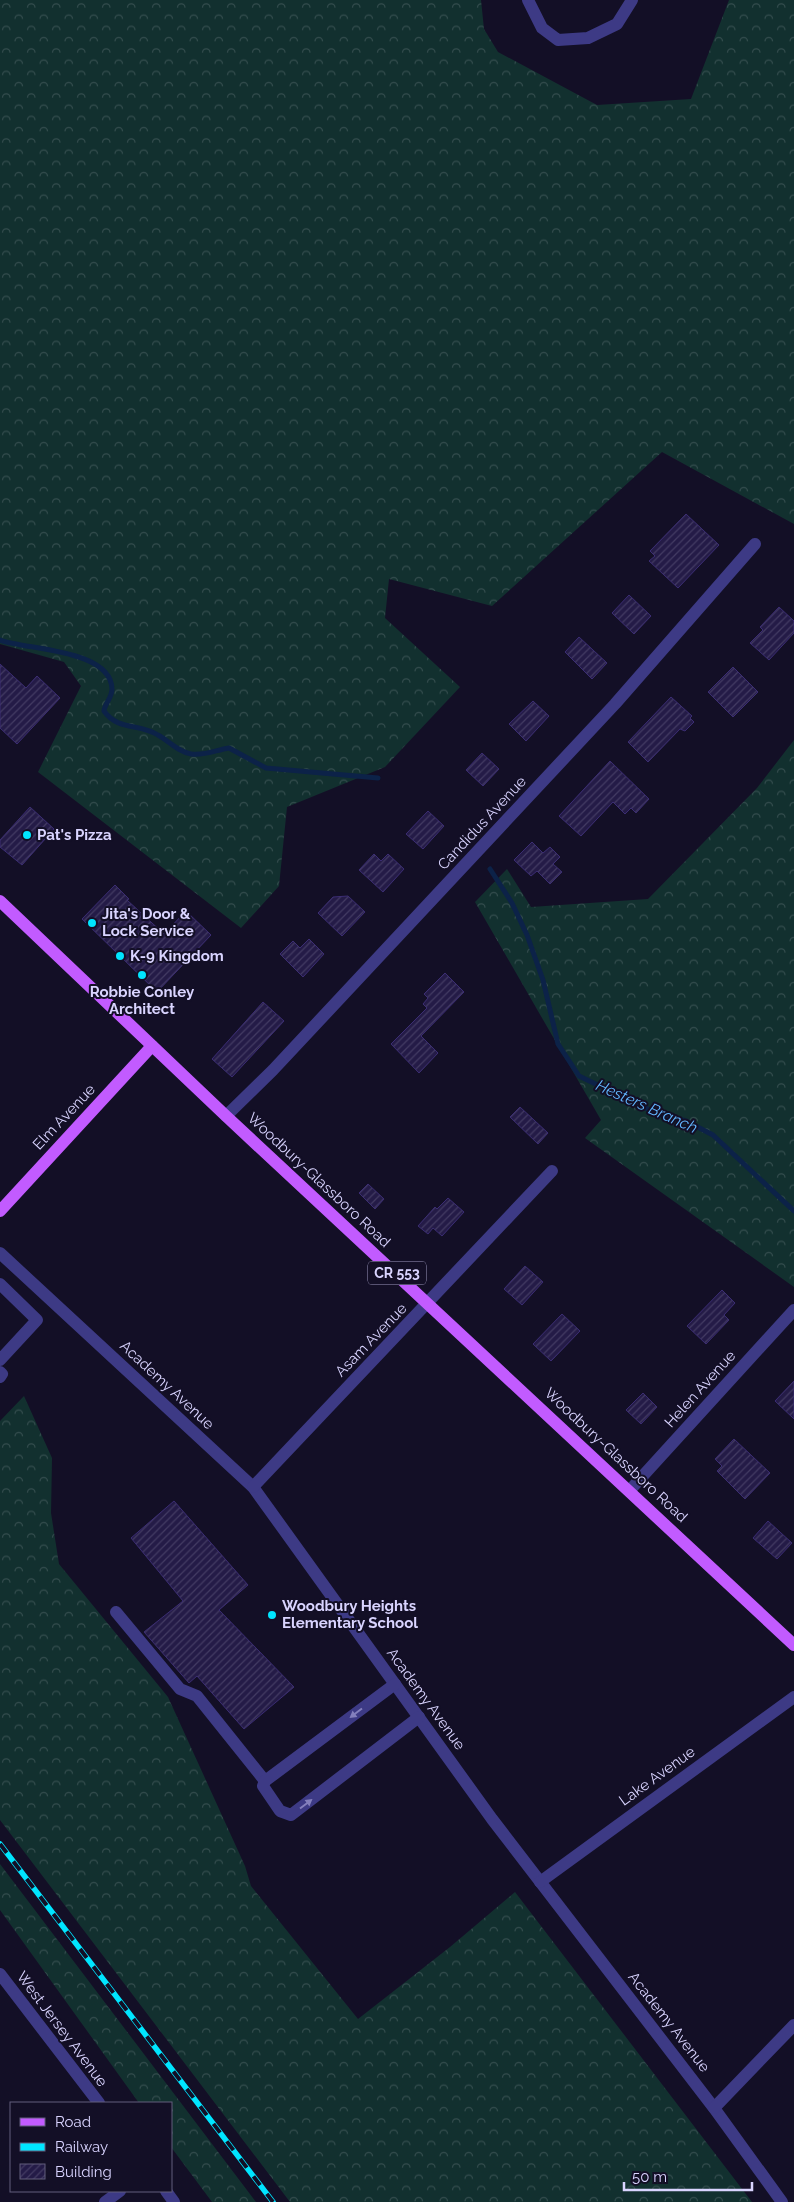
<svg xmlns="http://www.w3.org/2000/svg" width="794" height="2202" font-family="Raleway,sans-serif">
<defs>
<pattern id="forest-crowns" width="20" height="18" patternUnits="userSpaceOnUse" patternTransform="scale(1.25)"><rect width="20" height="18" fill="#12302f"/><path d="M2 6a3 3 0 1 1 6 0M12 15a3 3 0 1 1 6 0" fill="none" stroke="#344d4e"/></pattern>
<pattern id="building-hatch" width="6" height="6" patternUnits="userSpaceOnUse" patternTransform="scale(1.25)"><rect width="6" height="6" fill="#241b47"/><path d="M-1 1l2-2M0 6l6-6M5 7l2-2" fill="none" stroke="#433b63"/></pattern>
</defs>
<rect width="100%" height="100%" fill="#130f26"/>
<g fill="url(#forest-crowns)">
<path d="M 0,0 L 481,0 L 484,29 L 498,52 L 597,105 L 691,99 L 729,0 L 794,0 L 794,524 L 662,452 L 492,606 L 389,579 L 385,618 L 460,687 L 385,767 L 287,807 L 279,886 L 241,928 L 38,772 L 81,686 L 64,662 L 0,644 Z"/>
<path d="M 794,740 L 794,1287 L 585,1138 L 601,1120 L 475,902 L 507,869 L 531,907 L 648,899 L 757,788 Z"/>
<path d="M 24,1396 L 52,1458 L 51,1513 L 59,1564 L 168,1697 L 245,1866 L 251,1886 L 358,2019 L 450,1947 L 515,1892 L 752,2202 L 290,2202 L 0,1820 L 0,1421 Z"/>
<path d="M 0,1864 L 256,2202 L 212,2202 L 171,2147 L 171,2103 L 139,2103 L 0,1910 Z"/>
</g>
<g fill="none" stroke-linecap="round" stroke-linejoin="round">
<g stroke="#0c2248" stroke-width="5">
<path d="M 0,640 C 27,650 111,649 112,689 C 112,698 105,703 104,711 C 118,731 139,723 158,735 C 169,741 178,752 191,754 C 205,756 216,750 229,748 L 266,768 L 378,778"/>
<path d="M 490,869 L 512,903 L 527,935 L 543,980 L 558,1044 L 579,1076 L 656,1113 L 686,1121 L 713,1135 L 794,1211"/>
</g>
</g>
<g fill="url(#building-hatch)" stroke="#3b2d73">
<path d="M 686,514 L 719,545 L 678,588 L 649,561 L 655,556 L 650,551 Z"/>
<path d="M 629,595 L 651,616 L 634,634 L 612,613 Z"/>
<path d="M 779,607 L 794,621 L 794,633 L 769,660 L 750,643 L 763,630 L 760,627 Z"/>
<path d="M 579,637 L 607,663 L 592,679 L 565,652 Z"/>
<path d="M 0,664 L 26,688 L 37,676 L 60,698 L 17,744 L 0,728 Z"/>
<path d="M 733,667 L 758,692 L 733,717 L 708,692 Z"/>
<path d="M 671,697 L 692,716 L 690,718 L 694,722 L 685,731 L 680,729 L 648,762 L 628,742 Z"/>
<path d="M 533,701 L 549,716 L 526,741 L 509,724 Z"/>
<path d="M 482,753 L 499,769 L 483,786 L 466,770 Z"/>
<path d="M 610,761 L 649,799 L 636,813 L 631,808 L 625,814 L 613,802 L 581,836 L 559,816 Z"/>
<path d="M 30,807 L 54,829 L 22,865 L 0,847 L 0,840 Z"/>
<path d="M 428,811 L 444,826 L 423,849 L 406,834 Z"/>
<path d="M 532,842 L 543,853 L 550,847 L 560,857 L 553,864 L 562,872 L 550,884 L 537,871 L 531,876 L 514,860 Z"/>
<path d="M 374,854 L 381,861 L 388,854 L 404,869 L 383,892 L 359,870 Z"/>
<path d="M 115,885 L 129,899 L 127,900 L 164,934 L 186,911 L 211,935 L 157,992 L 82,919 Z"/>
<path d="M 348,896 L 365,912 L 342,936 L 318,913 L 333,897 Z"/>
<path d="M 309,939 L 324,954 L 303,977 L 280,954 L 293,941 L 300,948 Z"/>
<path d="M 445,973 L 464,992 L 421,1036 L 438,1053 L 419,1073 L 391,1044 L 427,1008 L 423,1004 L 428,998 L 424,994 Z"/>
<path d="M 263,1002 L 284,1021 L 232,1077 L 212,1059 Z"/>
<path d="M 520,1107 L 548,1133 L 538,1144 L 510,1117 Z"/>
<path d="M 368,1184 L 384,1199 L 375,1209 L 359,1193 Z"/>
<path d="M 448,1198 L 464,1212 L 442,1236 L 433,1228 L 428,1234 L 418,1226 L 435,1207 L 437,1209 Z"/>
<path d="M 525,1266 L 543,1282 L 522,1305 L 504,1289 Z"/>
<path d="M 722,1290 L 735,1303 L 724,1315 L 729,1320 L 706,1344 L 687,1326 Z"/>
<path d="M 562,1314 L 580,1331 L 551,1361 L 533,1344 Z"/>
<path d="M 794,1381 L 794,1419 L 775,1401 Z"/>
<path d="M 643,1393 L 657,1407 L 641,1424 L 626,1410 Z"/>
<path d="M 734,1439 L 770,1473 L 745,1499 L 717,1471 L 722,1466 L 715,1459 Z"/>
<path d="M 174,1501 L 248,1585 L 219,1610 L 294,1687 L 244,1729 L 197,1676 L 189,1683 L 144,1632 L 183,1601 L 131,1538 Z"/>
<path d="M 768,1521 L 792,1543 L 777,1559 L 753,1538 Z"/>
</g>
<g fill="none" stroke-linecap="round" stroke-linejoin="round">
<g stroke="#3d3a85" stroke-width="12">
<path d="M 528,0 L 542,28 L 558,40 L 588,38 L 617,24 L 632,0"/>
<path d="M 226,1116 L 273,1070 L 615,704 L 755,544"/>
<path d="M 0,1253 L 253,1487 L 492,1819 L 714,2108 L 782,2202"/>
<path d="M 0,1284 L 37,1320 L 0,1360"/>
<path d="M 0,1372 L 2,1374 L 0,1377"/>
<path d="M 253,1487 L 552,1171"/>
<path d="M 630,1490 L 794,1310"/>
<path d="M 116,1612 L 180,1689 L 197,1696 L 265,1781"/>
<path d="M 395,1684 L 265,1781 L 263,1786 L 280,1811 L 291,1815 L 419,1717"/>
<path d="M 540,1882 L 794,1697"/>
<path d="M 0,1974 L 99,2103"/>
<path d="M 714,2108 L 794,2025"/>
<path d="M 166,2191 L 174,2202"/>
<path d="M 105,2202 L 120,2191"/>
</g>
<g stroke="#c25bff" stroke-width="12">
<path d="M 0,901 L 226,1116 L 794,1645"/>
<path d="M 0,1211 L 152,1046"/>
</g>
<g stroke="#00e5ff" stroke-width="5.5">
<path id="rail" d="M 0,1844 L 273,2202"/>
</g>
<use href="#rail" stroke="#130f26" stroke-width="4" stroke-dasharray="11" stroke-linecap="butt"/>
</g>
<defs><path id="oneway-solid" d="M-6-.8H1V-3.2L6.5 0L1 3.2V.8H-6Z" transform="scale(1.25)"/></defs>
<g fill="#837fbc">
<use href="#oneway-solid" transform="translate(356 1713) rotate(143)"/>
<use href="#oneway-solid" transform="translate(306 1804) rotate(-37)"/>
</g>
<g fill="#00e5ff" stroke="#130f26" stroke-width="2">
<circle cx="27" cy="835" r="5"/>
<circle cx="92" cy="923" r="5"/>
<circle cx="120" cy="956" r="5"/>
<circle cx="142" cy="975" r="5"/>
<circle cx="272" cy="1615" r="5"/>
</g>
<g text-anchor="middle" stroke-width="4" stroke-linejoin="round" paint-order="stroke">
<rect fill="#130f26" stroke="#9e99be" stroke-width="1" x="368" y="1261.5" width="58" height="23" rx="4"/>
<g font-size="14" font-weight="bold" fill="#d9d4ff">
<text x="397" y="1278">CR 553</text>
</g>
<g font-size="15" fill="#d9d4ff" stroke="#130f26">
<text transform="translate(482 823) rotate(-47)" y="5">Candidus Avenue</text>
<text transform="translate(64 1117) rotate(-47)" y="5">Elm Avenue</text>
<text transform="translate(319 1180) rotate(43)" y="5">Woodbury-Glassboro Road</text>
<text transform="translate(371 1340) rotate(-46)" y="5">Asam Avenue</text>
<text transform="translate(167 1385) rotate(43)" y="5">Academy Avenue</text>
<text transform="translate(700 1389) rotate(-48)" y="5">Helen Avenue</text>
<text transform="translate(616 1455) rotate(43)" y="5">Woodbury-Glassboro Road</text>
<text transform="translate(426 1699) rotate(54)" y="5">Academy Avenue</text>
<text transform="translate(657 1776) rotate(-36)" y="5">Lake Avenue</text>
<text transform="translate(669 2022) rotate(52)" y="5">Academy Avenue</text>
<text transform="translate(62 2029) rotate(53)" y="5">West Jersey Avenue</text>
</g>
<g font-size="15" font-weight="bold" fill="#d9d4ff" stroke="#130f26" text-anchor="start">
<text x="37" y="840">Pat's Pizza</text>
<text x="102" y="919">Jita's Door &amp;<tspan x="102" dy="17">Lock Service</tspan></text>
<text x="130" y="961">K-9 Kingdom</text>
<text x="142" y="997" text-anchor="middle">Robbie Conley<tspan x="142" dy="17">Architect</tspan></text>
<text x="282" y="1611">Woodbury Heights<tspan x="282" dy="17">Elementary School</tspan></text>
</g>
<g font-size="16" font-style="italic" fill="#62b6ff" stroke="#130f26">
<text transform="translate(647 1106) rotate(24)" y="6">Hesters Branch</text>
</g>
</g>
<rect x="10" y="2102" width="162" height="90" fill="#130f26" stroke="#625e7d"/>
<rect x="20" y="2118" width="25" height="8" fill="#c25bff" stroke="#625e7d"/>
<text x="55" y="2127" font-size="15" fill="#d9d4ff">Road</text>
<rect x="20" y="2143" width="25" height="8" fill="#00e5ff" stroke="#625e7d"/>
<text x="55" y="2152" font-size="15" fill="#d9d4ff">Railway</text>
<rect x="20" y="2164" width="25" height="15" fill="url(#building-hatch)" stroke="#625e7d"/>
<text x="55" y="2177" font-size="15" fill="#d9d4ff">Building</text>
<path d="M624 2182v8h128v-8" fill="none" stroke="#d9d4ff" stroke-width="2.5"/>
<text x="632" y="2182" font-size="15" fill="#d9d4ff" stroke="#130f26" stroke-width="4" paint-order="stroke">50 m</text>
</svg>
